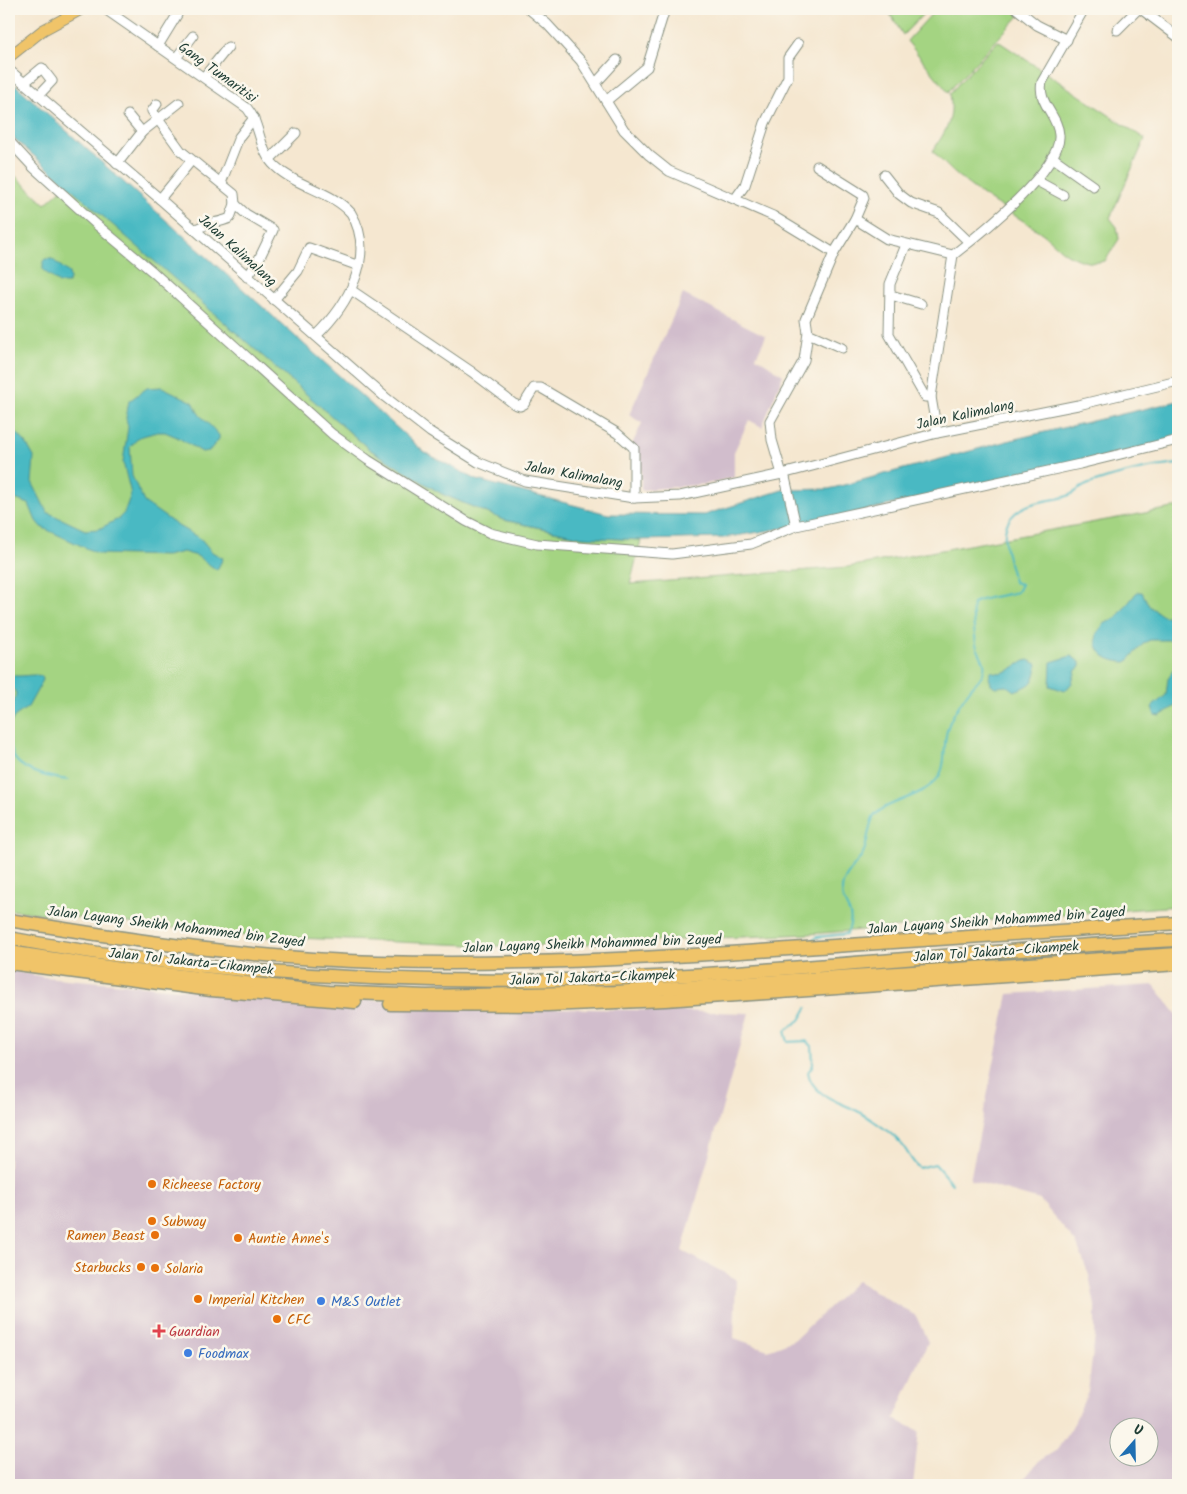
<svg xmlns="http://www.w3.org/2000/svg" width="1187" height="1494" font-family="Kalam,sans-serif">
<rect width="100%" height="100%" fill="#fbf7ec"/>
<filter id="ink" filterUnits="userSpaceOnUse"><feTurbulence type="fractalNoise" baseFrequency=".02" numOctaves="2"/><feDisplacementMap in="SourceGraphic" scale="10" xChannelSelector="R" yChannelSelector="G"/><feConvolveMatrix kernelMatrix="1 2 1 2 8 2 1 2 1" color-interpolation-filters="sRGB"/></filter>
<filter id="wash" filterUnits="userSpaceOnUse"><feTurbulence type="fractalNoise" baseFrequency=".0096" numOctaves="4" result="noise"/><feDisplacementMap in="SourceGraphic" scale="20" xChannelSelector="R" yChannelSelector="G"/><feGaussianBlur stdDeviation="1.12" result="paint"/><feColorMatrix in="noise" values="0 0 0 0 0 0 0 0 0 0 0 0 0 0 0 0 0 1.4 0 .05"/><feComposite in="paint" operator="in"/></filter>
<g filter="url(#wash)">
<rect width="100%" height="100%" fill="#f5e7d0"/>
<g fill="#d1bdcc" fill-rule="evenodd">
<path d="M 683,294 L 766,336 L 756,357 L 783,375 L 762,427 L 749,420 L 734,452 L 734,477 L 707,484 L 641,490 L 641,456 L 630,449 L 642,423 L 629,415 Z"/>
<path d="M 9,970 L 44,977 L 180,989 L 475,1006 L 749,1013 L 682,1251 L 736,1279 L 734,1338 L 768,1350 L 794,1340 L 857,1281 L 916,1316 L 928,1342 L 894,1419 L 919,1431 L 913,1485 L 9,1485 Z"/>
<path d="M 1154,985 L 1178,1016 L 1178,1485 L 1019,1485 L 1039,1461 L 1057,1450 L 1072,1427 L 1088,1392 L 1095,1336 L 1095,1306 L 1089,1275 L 1077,1244 L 1040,1200 L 970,1180 L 1008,994 ZM 1120,1426 L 1150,1426 L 1150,1456 L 1120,1456 Z"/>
</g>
<g fill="#a4d482" stroke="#62885b">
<path d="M 887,9 L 928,9 L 903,35 Z"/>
<path d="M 936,9 L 1013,9 L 1019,16 L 948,92 L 907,41 Z"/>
<path d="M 998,41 L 1145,139 L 1110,218 L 1117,227 L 1119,239 L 1105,261 C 1093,264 1081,262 1069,255 C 1058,249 1050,238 1039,231 C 1001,206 963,187 933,151 C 947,128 954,121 950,93 Z"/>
<path d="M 9,170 L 45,204 L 67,184 L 369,449 L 442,494 L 504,520 L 582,537 L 641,540 L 630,584 L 848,567 L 1178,507 L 1178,906 L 809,934 L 520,947 L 248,936 L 9,910 Z"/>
</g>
<g fill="#4ab9c3" stroke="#347b7c">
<path d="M 9,79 L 424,452 L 477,480 L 608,514 L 704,515 L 782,490 L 829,489 L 1015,439 L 1178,401 L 1178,441 L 796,526 L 723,538 L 641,540 L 582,537 L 504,520 L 442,494 L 369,449 L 10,135 Z"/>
<path d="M 45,259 L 52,259 L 69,273 L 70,280 L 68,283 L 59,283 L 43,270 L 43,261 Z"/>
<path d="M 162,387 L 193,402 L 199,414 L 219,435 L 219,439 L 209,451 L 202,452 L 177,437 L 165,432 L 157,432 L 139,437 L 130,447 L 132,476 L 144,502 L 178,526 L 201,539 L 212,552 L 223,558 L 217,570 L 197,556 L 183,552 L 166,556 L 99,554 L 41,527 L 36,521 L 29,504 L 9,497 L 9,429 L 16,432 L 26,443 L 34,457 L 32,482 L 47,512 L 85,530 L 99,529 L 118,519 L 124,513 L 131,494 L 123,462 L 128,427 L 126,418 L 129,401 L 147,388 Z"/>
<path d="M 1137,592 L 1142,592 L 1149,606 L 1163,616 C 1170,617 1173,613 1178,619 L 1177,635 L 1171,640 L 1150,640 L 1144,643 L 1127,662 C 1109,662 1093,654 1097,633 L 1104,624 L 1117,617 Z"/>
<path d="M 1071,656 L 1080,662 L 1080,667 L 1076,670 L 1072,683 L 1065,691 L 1050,686 L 1051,662 Z"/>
<path d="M 1028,660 L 1037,664 C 1035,683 1032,685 1014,691 L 1007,686 L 995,687 L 991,684 L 989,677 L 991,671 C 1006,678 1016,663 1028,660 Z"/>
<path d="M 1174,669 L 1178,670 L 1178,704 L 1160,716 L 1155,715 L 1152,707 L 1166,695 L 1168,678 Z"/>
<path d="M 9,675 C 22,678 31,673 42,676 L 43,680 L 28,707 L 14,717 L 11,723 L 9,722 C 9,706 14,706 16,693 L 9,682 Z"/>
</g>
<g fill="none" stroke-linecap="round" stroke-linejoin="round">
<g stroke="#4ab9c3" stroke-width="2">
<path d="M 9,737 C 10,744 11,754 16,760 C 27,773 52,778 68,780"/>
<path d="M 812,941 L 817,937 L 847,934 C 857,909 843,911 842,891 C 842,875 858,865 864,851 C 868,841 868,828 873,818 C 883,801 921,799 937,779 C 948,766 942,743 948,727 C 952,714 963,699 971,688 C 975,684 981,678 983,673 C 988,662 978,654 976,644 C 975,634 971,612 973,603 C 984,597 1003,596 1017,592 L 1021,584 L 1014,582 C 1011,566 999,538 1008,522 C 1020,501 1045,502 1065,497 C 1074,494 1080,487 1089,484 C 1118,474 1147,467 1178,464"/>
<path d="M 807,1008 L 800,1020 L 785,1031 L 788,1042 L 806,1041 L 812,1046 L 813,1065 L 808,1072 C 812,1097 842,1102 861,1113 C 874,1121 894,1134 903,1146 C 909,1154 911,1161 919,1168 L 935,1164 L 952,1184"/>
</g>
</g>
</g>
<g filter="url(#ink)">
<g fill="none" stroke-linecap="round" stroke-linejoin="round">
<g stroke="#8a9282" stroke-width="11">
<g id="minor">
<path d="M 105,9 L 247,108 C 261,124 258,150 275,166 C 297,187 331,191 351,213 C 377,256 347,306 316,336"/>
<path d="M 529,9 L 547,24 L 581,61 L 624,130 L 649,155 L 669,171 L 773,216 L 834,253"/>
<path d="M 1017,9 L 1037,25 L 1067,40"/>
<path d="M 1141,9 L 1178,37"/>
<path d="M 1117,30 L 1138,9"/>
<path d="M 158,46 L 177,15"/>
<path d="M 176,58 L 193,36"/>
<path d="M 9,70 L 160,199 L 385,397 L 430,432 L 478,462 L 525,481 L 634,498 L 680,496 L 782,474 L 937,433 L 1078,405 L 1178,381"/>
<path d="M 204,77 L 228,47"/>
<path d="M 24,83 L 42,68 L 52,81 L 38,96"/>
<path d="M 596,83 L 617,60"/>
<path d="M 606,101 L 647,67 L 665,9"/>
<path d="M 157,104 L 152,111 L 181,151 L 234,194 L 235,204 L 230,218 C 217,224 206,222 195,230"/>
<path d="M 128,115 L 142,132"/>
<path d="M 9,141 L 34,168 L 97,225 L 153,272 L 332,434 L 368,460 L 466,521 L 490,533 L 537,544 L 672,554 L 751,544 L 796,526 L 1080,464 L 1178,440"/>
<path d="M 1052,157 L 1093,186"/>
<path d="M 270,159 L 296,133"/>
<path d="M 117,164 L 142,132 L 179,103"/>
<path d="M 817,166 L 863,195 L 864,198 L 855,219"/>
<path d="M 884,175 L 899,194 L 911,203 L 939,213 L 969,242"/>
<path d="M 1037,181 L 1063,195"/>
<path d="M 221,183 L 239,137 L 254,118"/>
<path d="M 160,199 L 191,161"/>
<path d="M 735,199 L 745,185 L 765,123 L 788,77 L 788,58 L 798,44"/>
<path d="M 235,204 L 246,214 L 273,230 L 257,263 L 247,277"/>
<path d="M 906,245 L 890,284 L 889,334 L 925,397 L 931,397"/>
<path d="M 351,290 L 472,372 L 514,404 L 520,406 L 524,404 L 534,388 L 541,388 L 617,433 L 634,448 L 634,498"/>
<path d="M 891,295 L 921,304"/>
<path d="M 274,300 L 298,271 L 309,248 L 359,266"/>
<path d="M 808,333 L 842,348"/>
<path d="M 937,433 L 931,397 L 953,255"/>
<path d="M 784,473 L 796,526"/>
<path d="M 782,474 L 772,440 L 770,421 L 804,360 L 808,333 L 806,319 L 834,253 L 855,219 L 887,239 L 953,255 C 979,235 1062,169 1059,135 C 1058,115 1037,103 1042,82 L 1084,9"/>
</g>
</g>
<g stroke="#8a9282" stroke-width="12">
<path id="major" d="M 9,57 L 43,30 L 82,9"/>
</g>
<g stroke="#8a9282" stroke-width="15">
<g id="highway">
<path d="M 9,920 C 128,940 256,959 378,962 C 525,966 672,957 819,947 C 939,939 1059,931 1178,923"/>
<path d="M 9,938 C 222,978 439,987 655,977 C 829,968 1004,948 1178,940"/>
<path d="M 9,952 L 127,970 L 328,992 L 427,996 L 615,992 L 1178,954"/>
<path d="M 9,963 L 211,990 L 355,1002"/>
<path d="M 390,1004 L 547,1005 L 665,1000 L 1178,964"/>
</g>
</g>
<use href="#minor" stroke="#fff" stroke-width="9"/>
<use href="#major" stroke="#f0c469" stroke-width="10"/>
<use href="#highway" stroke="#f0c469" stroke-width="12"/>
</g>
</g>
<g fill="#e8710a" stroke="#fbf7ec" stroke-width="2">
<circle cx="152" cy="1184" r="5"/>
<circle cx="152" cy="1221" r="5"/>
<circle cx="155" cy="1235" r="5"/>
<circle cx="238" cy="1238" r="5"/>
<circle cx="141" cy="1267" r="5"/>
<circle cx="155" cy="1268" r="5"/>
<circle cx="198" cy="1299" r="5"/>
<circle cx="277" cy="1319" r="5"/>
</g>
<g fill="#3f7fe0" stroke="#fbf7ec" stroke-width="2">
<circle cx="321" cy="1301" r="5"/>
<circle cx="188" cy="1353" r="5"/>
</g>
<path fill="#e0444e" stroke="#fbf7ec" stroke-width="2" d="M156.5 1323.5h5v5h5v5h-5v5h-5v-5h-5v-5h5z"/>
<g text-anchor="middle" stroke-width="5" stroke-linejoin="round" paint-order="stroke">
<g font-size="14" fill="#1f3d34" stroke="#fbf7ec">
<text transform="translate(218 72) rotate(36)" y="5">Gang Tumaritisi</text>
<text transform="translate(238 250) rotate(42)" y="5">Jalan Kalimalang</text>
<text transform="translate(965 414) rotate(-12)" y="5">Jalan Kalimalang</text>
<text transform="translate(574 474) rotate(10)" y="5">Jalan Kalimalang</text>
<text transform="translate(996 920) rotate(-4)" y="5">Jalan Layang Sheikh Mohammed bin Zayed</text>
<text transform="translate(176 926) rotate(7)" y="5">Jalan Layang Sheikh Mohammed bin Zayed</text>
<text transform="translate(592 943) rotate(-2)" y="5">Jalan Layang Sheikh Mohammed bin Zayed</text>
<text transform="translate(996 951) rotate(-4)" y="5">Jalan Tol Jakarta–Cikampek</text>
<text transform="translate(191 961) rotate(6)" y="5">Jalan Tol Jakarta–Cikampek</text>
<text transform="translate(592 977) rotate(-2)" y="5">Jalan Tol Jakarta–Cikampek</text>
</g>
<g font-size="14" fill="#c56008" stroke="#fbf7ec" text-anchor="start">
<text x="162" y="1189">Richeese Factory</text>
<text x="162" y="1226">Subway</text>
<text x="145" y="1240" text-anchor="end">Ramen Beast</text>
<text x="248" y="1243">Auntie Anne's</text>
<text x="131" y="1272" text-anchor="end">Starbucks</text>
<text x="165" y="1273">Solaria</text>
<text x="208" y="1304">Imperial Kitchen</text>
<text x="287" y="1324">CFC</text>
</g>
<g font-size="14" fill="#366cbe" stroke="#fbf7ec" text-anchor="start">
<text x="331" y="1306">M&amp;S Outlet</text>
<text x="198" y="1358">Foodmax</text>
</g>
<g font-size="14" fill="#be3a42" stroke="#fbf7ec" text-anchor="start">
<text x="169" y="1336">Guardian</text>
</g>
</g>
<rect width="1187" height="1494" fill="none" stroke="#fbf7ec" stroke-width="30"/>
<g transform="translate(1134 1442) rotate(20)"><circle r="24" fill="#fbf7ec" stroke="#a3ada2"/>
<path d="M0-4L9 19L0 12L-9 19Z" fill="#1f6fb2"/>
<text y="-8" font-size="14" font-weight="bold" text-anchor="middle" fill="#1f3d34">U</text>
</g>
</svg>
